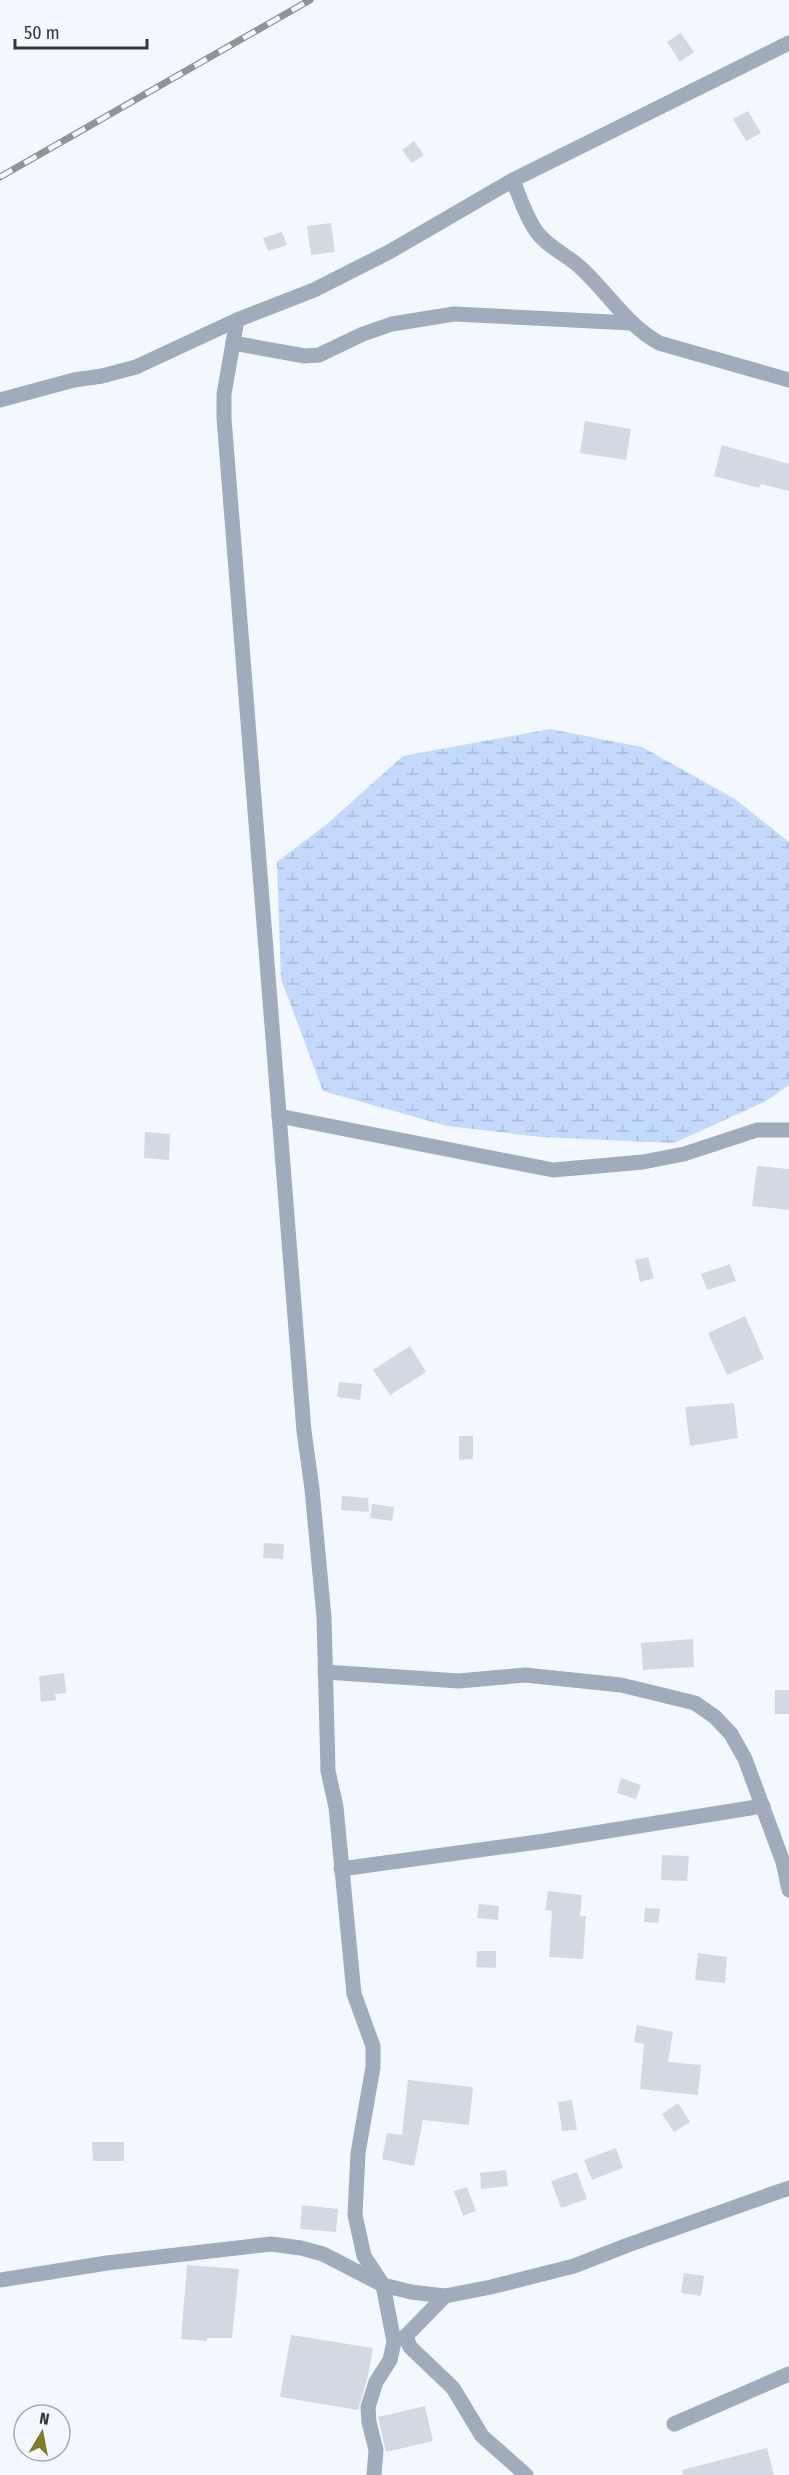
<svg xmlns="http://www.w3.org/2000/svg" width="789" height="2475" font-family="'Fira Sans Condensed',sans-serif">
<defs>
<pattern id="wetland-marsh" width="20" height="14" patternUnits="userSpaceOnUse" patternTransform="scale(1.5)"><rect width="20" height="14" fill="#c3dafe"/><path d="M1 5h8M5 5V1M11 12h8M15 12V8" fill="none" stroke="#a8bcda"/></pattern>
</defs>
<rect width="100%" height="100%" fill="#f3f8ff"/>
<path fill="url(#wetland-marsh)" d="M 550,729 L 642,747 L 735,799 L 789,842 L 789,1085 L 766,1101 L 674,1143 L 541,1137 L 447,1126 L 323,1091 L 281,979 L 277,862 L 327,824 L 403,756 Z"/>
<g fill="#d3d9e2">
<path d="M 681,33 L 694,52 L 680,62 L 667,42 Z"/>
<path d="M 748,111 L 761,133 L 746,141 L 733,119 Z"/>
<path d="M 414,141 L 424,155 L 412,163 L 402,150 Z"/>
<path d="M 331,223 L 335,252 L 311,255 L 307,226 Z"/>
<path d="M 282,232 L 287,245 L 268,251 L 263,238 Z"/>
<path d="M 585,421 L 631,429 L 626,460 L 580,453 Z"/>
<path d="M 722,445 L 789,464 L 789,491 L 761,484 L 759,488 L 714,476 Z"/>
<path d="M 145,1132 L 170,1134 L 169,1160 L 144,1158 Z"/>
<path d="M 757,1166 L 789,1169 L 789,1210 L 752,1206 Z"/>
<path d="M 648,1257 L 654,1278 L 640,1282 L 635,1260 Z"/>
<path d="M 730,1264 L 736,1281 L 707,1290 L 701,1274 Z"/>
<path d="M 745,1316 L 764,1359 L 727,1375 L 708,1333 Z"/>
<path d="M 410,1346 L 426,1372 L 390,1395 L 373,1370 Z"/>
<path d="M 339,1382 L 362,1384 L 360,1400 L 337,1397 Z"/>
<path d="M 734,1403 L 738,1438 L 690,1446 L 685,1407 Z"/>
<path d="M 459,1436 L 473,1436 L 473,1459 L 459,1460 Z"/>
<path d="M 342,1496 L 368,1498 L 369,1512 L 341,1510 Z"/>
<path d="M 372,1504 L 394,1507 L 392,1521 L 370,1518 Z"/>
<path d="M 264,1543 L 284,1544 L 283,1559 L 263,1558 Z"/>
<path d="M 693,1639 L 694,1667 L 643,1670 L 641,1643 Z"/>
<path d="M 64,1673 L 66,1693 L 55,1694 L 56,1700 L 41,1702 L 39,1676 Z"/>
<rect x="775" y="1690" width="14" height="24"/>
<path d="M 621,1778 L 641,1785 L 636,1799 L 617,1793 Z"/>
<path d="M 662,1855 L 689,1856 L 687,1881 L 661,1880 Z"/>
<path d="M 548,1891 L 582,1895 L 580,1916 L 586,1916 L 583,1959 L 549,1957 L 552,1911 L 545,1910 Z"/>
<path d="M 479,1904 L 499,1906 L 498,1920 L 477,1918 Z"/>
<path d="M 645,1908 L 660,1909 L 658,1923 L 644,1922 Z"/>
<path d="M 477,1951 L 496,1951 L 496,1968 L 476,1967 Z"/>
<path d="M 698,1953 L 727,1957 L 725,1983 L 695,1980 Z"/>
<path d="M 637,2025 L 673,2032 L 668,2062 L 701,2065 L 698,2095 L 640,2089 L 644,2044 L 634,2042 Z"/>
<path d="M 408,2080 L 473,2087 L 469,2125 L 423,2120 L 414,2166 L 382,2159 L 387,2133 L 402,2135 Z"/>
<path d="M 572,2100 L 577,2130 L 562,2131 L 558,2102 Z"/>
<path d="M 678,2103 L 690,2122 L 674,2132 L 662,2114 Z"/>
<path d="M 92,2142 L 124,2142 L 124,2161 L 93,2161 Z"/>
<path d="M 616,2148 L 623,2168 L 592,2180 L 584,2160 Z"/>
<path d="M 506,2170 L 508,2186 L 481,2189 L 480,2173 Z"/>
<path d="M 577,2172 L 587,2199 L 561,2208 L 551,2181 Z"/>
<path d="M 467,2187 L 476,2211 L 463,2216 L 454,2191 Z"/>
<path d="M 302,2205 L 338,2209 L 336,2232 L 300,2229 Z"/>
<path d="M 187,2265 L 239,2269 L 232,2338 L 207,2338 L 207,2341 L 181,2339 Z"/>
<path d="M 684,2273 L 704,2276 L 701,2296 L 681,2293 Z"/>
<path d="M 291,2335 L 373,2348 L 368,2376 L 358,2410 L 280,2397 Z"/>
<path d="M 425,2406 L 433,2441 L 386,2452 L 378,2417 Z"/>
<path d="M 767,2448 L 774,2475 L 683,2475 L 682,2470 Z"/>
</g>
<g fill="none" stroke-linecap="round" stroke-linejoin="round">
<g stroke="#a0abbb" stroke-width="15">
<path d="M 513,180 C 520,198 525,215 536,231 C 548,248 568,255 582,269 C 608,293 627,325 659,343 L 789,380"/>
<path d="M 237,320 L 224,394 L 224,418 L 304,1431 L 312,1489 L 324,1617 L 328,1771 L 336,1807 L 354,1994 L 373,2046 L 373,2067 L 358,2153 L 355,2215 L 364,2256 L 383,2285 L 394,2342 L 390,2360 L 376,2382 L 368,2407 L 369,2422 L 376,2450 L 374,2475"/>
<path d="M 233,343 L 305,356 L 319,355 L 363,334 L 392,324 L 454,314 L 631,323"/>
<path d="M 0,400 L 74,380 L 102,376 L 136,367 L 237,320 L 314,290 L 389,252 L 513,180 L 789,43"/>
<path d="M 279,1116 L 553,1170 L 643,1162 L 684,1154 L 757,1130 L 789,1130"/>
<path d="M 325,1672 L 459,1681 L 525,1675 L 621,1685 L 695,1703 L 715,1717 L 731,1734 L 745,1759 L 783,1862 L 789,1890"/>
<path d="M 341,1869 L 545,1841 L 763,1806"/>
<path d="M 0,2280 L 107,2263 L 271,2244 L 301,2248 L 323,2254 L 383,2285 L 411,2292 L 445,2296 L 491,2287 L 574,2266 L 628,2245 L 789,2188"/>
<path d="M 406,2336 L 410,2347 L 453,2388 L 482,2436 L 526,2475"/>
<path d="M 400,2339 L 406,2336 L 445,2296"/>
<path d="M 674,2424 L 789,2374"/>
</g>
<g stroke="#909499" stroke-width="7">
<path id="rail" d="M 0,177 L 310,0"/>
</g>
<use href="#rail" stroke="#f3f8ff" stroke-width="4.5" stroke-dasharray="14" stroke-linecap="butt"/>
</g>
<g transform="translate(42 2433) rotate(10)"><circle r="28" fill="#f3f8ff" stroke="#a7aab0" stroke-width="1.5"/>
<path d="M0-4.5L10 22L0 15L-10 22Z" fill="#7e7d24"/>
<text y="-9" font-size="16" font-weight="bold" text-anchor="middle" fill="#34363a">N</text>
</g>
<path d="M15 39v9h132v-9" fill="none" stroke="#34363a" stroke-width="3"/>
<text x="24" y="39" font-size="18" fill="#34363a" stroke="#f3f8ff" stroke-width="4.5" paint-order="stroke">50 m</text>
</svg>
